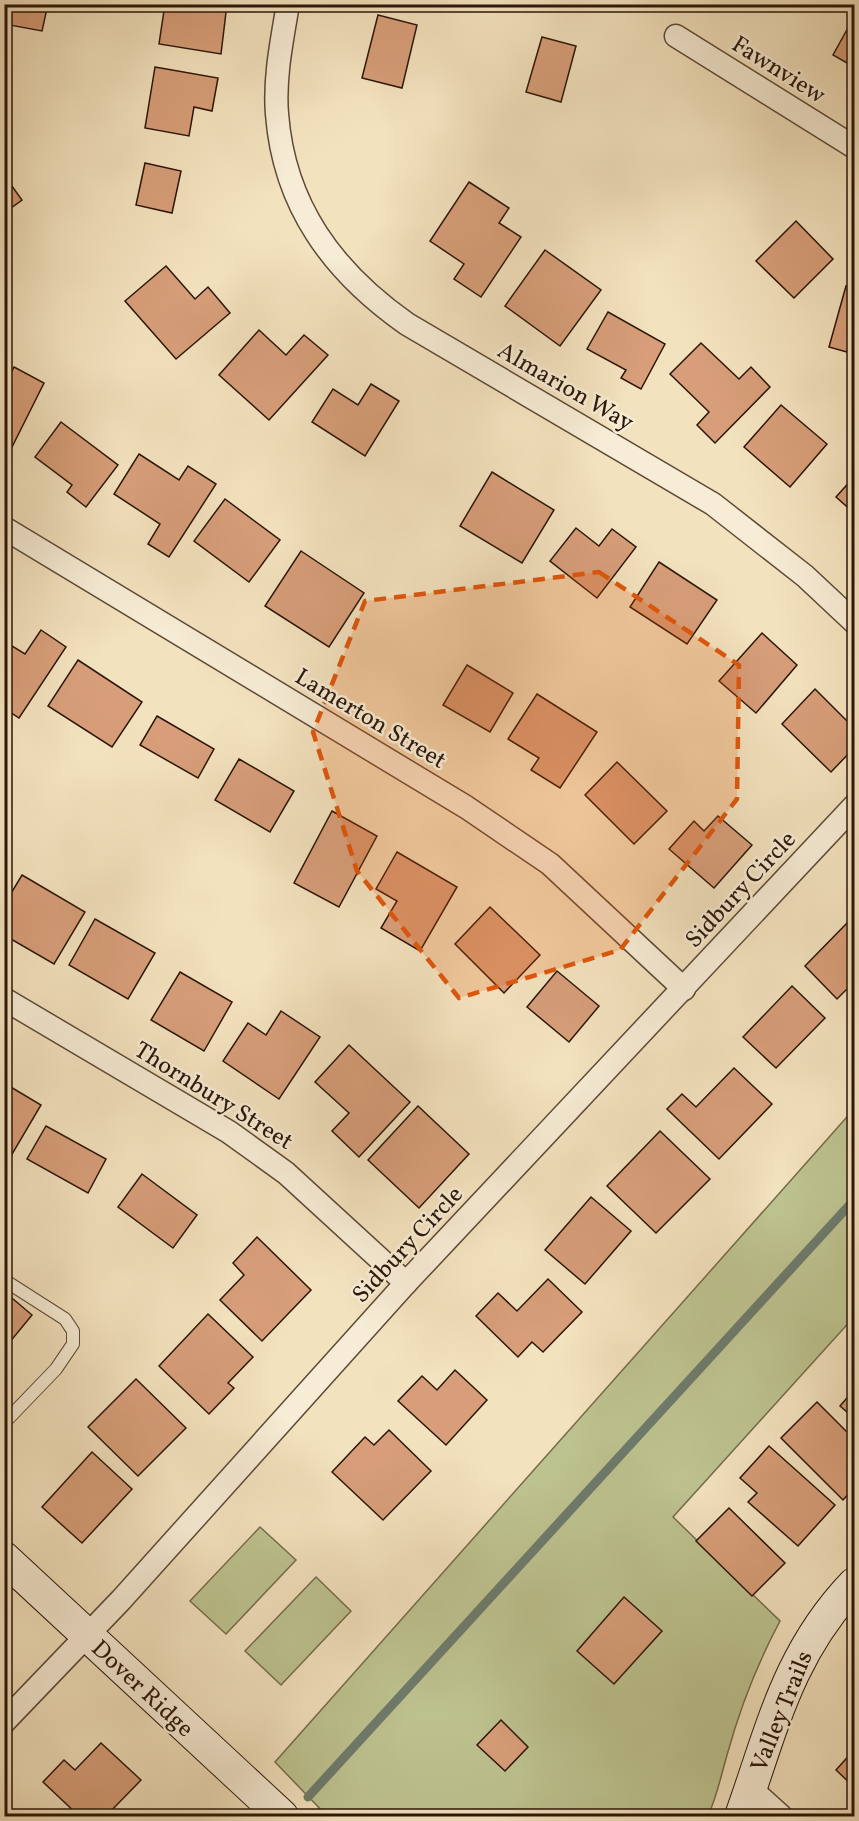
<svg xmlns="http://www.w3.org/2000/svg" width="859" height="1821" font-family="Vollkorn,serif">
<rect width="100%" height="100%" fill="#f3e2be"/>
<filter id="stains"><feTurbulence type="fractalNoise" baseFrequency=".00333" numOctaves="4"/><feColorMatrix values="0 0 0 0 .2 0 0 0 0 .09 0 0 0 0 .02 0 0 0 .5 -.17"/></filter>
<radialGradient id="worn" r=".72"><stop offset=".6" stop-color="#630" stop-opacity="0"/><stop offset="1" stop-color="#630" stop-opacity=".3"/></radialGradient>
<g fill="#bdc390" stroke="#746c4c" stroke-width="1.5">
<path d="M 854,1109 L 854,1317 L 673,1517 L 780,1621 C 757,1664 740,1708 727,1755 C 721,1776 717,1796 708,1816 L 327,1816 L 275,1762 Z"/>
<path d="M 260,1527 L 296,1560 L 226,1634 L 190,1601 Z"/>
<path d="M 316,1577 L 351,1611 L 281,1685 L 245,1651 Z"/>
</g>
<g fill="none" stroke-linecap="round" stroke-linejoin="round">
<path stroke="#6e7b6d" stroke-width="9" d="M 308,1797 L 854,1200"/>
</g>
<g fill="#d79e79" stroke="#2b1609" stroke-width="1.5">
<path d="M 4,4 L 48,4 L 42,31 L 4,24 Z"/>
<path d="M 165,4 L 227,4 L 221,54 L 159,44 Z"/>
<path d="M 378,15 L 417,25 L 402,88 L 362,78 Z"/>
<path d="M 854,17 L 854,67 L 833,55 Z"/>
<path d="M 542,37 L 576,46 L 561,102 L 526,92 Z"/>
<path d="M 155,67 L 218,78 L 212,111 L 194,107 L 189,136 L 145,128 Z"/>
<path d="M 145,163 L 181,171 L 172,213 L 136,205 Z"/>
<path d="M 4,175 L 22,200 L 4,213 Z"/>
<path d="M 469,182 L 509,208 L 499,223 L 521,237 L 481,297 L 454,279 L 464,264 L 430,241 Z"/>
<path d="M 796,221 L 833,259 L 794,298 L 756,261 Z"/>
<path d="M 545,250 L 601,290 L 560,346 L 505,306 Z"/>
<path d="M 166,266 L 195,299 L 208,287 L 230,313 L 176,359 L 125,301 Z"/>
<path d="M 846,286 L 854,288 L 854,354 L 829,347 Z"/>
<path d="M 608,312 L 665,344 L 641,389 L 621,378 L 626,370 L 587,349 Z"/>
<path d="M 259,330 L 286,355 L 304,335 L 328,355 L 269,420 L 219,375 Z"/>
<path d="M 701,343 L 739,379 L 751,367 L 770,387 L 715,443 L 697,425 L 709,412 L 670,374 Z"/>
<path d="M 14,367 L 44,383 L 9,453 L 4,451 L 4,386 Z"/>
<path d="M 371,384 L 399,401 L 365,456 L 312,422 L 333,389 L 358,405 Z"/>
<path d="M 781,405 L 827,444 L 790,487 L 744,447 Z"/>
<path d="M 61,422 L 118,465 L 86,507 L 67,492 L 72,485 L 35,457 Z"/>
<path d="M 139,454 L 179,480 L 188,466 L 216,484 L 169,557 L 148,544 L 160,524 L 114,494 Z"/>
<path d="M 492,472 L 554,510 L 522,563 L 460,526 Z"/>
<path d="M 854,477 L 854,513 L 836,497 Z"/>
<path d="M 225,499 L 280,540 L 249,582 L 194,541 Z"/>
<path d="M 576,528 L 599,546 L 612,529 L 636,547 L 597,598 L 550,561 Z"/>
<path d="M 301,551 L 364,593 L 329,647 L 265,606 Z"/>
<path d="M 659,562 L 717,600 L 687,644 L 630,607 Z"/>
<path d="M 41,630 L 66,647 L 19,718 L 4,708 L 4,641 L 25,654 Z"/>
<path d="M 762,633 L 797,665 L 756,713 L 719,681 Z"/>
<path d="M 78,660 L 142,702 L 112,747 L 48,706 Z"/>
<path d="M 467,665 L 513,693 L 490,732 L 443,705 Z"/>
<path d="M 815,689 L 854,728 L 854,748 L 831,772 L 782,724 Z"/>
<path d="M 537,694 L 597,732 L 560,788 L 531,770 L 539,758 L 508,739 Z"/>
<path d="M 157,716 L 214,749 L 198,778 L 140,745 Z"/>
<path d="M 239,759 L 294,791 L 270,832 L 215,800 Z"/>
<path d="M 617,762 L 667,811 L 634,844 L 585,795 Z"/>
<path d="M 332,811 L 377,836 L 339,907 L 294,883 Z"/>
<path d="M 718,816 L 752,845 L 714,888 L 669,849 L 694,821 L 704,831 Z"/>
<path d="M 397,852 L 457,887 L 420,951 L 381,928 L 397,901 L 376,889 Z"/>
<path d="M 22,875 L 85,912 L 54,964 L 4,935 L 4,905 Z"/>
<path d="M 490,907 L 540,955 L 504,993 L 455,944 Z"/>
<path d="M 852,918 L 854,921 L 854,982 L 837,999 L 805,966 Z"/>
<path d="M 95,919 L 155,953 L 128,999 L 69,965 Z"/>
<path d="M 557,971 L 599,1006 L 569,1042 L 527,1007 Z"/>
<path d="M 180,972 L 232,1002 L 204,1051 L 151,1020 Z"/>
<path d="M 792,986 L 825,1018 L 776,1068 L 743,1037 Z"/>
<path d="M 281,1011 L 320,1037 L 279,1099 L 223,1061 L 248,1023 L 266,1035 Z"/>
<path d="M 349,1045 L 410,1102 L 359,1157 L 332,1131 L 349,1113 L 315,1082 Z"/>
<path d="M 734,1068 L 772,1104 L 719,1159 L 667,1109 L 682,1094 L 696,1107 Z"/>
<path d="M 4,1083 L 41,1105 L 11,1156 L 4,1152 Z"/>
<path d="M 418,1106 L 469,1154 L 419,1208 L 368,1160 Z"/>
<path d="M 46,1126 L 106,1159 L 88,1193 L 27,1159 Z"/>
<path d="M 660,1131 L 710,1179 L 656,1233 L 607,1186 Z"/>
<path d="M 142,1174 L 197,1215 L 173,1248 L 118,1207 Z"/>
<path d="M 591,1197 L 631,1231 L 585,1284 L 545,1250 Z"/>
<path d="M 257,1237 L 311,1290 L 262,1341 L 220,1300 L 244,1275 L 233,1263 Z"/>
<path d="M 548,1279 L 582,1312 L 543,1352 L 532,1342 L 518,1357 L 476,1316 L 498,1293 L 517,1311 Z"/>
<path d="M 6,1293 L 32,1315 L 9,1343 L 4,1339 Z"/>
<path d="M 208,1314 L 253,1357 L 228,1383 L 234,1388 L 209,1414 L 159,1366 Z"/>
<path d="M 455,1370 L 487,1400 L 446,1445 L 398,1401 L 422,1376 L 437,1390 Z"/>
<path d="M 136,1379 L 186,1428 L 138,1476 L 88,1427 Z"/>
<path d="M 854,1390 L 854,1418 L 840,1406 Z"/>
<path d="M 817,1402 L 854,1439 L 854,1488 L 843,1500 L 781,1438 Z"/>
<path d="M 389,1430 L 431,1471 L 383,1520 L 332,1472 L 365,1437 L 374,1445 Z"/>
<path d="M 769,1446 L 835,1505 L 798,1546 L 748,1502 L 757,1493 L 740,1478 Z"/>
<path d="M 92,1452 L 132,1489 L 82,1543 L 42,1507 Z"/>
<path d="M 729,1508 L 785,1563 L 752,1596 L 696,1541 Z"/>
<path d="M 624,1597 L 662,1631 L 614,1684 L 577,1651 Z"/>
<path d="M 501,1720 L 528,1747 L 505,1771 L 477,1745 Z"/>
<path d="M 101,1743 L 141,1780 L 106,1816 L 99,1811 L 94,1816 L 79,1816 L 43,1782 L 64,1760 L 75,1770 Z"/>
<path d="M 854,1750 L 854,1787 L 836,1770 Z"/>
</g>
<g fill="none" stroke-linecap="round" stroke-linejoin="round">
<g stroke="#5d4936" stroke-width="14">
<path id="lane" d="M 4,1280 L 65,1319 L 73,1331 L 73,1344 L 56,1369 L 4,1423"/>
</g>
<g stroke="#5d4936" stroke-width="25">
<g id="street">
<path d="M 288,4 C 282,40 274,78 277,114 C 284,206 333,272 407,324 L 713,504 L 805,576 L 854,622"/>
<path d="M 676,36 L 854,147"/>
<path d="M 4,528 L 466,807 L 550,864 L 684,989"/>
<path d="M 4,999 L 229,1132 L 286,1173 L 406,1283"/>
<path d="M 4,1722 L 121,1600 L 406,1283 L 854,806"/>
<path d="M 751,1789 L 781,1816"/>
</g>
</g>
<g stroke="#2b1609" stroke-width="34">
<g id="secondary">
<path d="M 4,1558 L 282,1816"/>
<path d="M 741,1816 C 772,1729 788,1653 854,1584"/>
</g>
</g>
<use href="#lane" stroke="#f7ecd5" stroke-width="12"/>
<use href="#street" stroke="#f7ecd5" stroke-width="22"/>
<use href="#secondary" stroke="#f7ecd5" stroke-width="32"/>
</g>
<path fill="#df560c" fill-opacity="0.2" stroke="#df560c" stroke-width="4.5" stroke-dasharray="12 8" stroke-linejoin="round" d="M 599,572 L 739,665 L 737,799 L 620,950 L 459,998 L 357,871 L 313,732 L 365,601 Z"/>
<g text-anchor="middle" stroke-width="5" stroke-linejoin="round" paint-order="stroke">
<g font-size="24" fill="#2b1609" stroke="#f7ecd5">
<text transform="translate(779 69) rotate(32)" y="8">Fawnview</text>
<text transform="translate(566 386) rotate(30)" y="8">Almarion Way</text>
<text transform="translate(371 718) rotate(31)" y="8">Lamerton Street</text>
<text transform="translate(740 889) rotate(-47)" y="8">Sidbury Circle</text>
<text transform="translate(214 1095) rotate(32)" y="8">Thornbury Street</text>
<text transform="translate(407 1244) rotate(-47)" y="8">Sidbury Circle</text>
<text transform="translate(143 1688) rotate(43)" y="8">Dover Ridge</text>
<text transform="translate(781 1711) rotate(-68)" y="8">Valley Trails</text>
</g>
</g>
<rect width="859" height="1821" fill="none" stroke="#f3e2be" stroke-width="24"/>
<rect x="6" y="6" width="847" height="1809" fill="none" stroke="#2b1609" stroke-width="3"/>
<rect x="12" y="12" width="835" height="1797" fill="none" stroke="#2b1609" stroke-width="1.5"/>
<rect width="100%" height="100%" filter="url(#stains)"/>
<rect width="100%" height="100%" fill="url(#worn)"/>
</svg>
